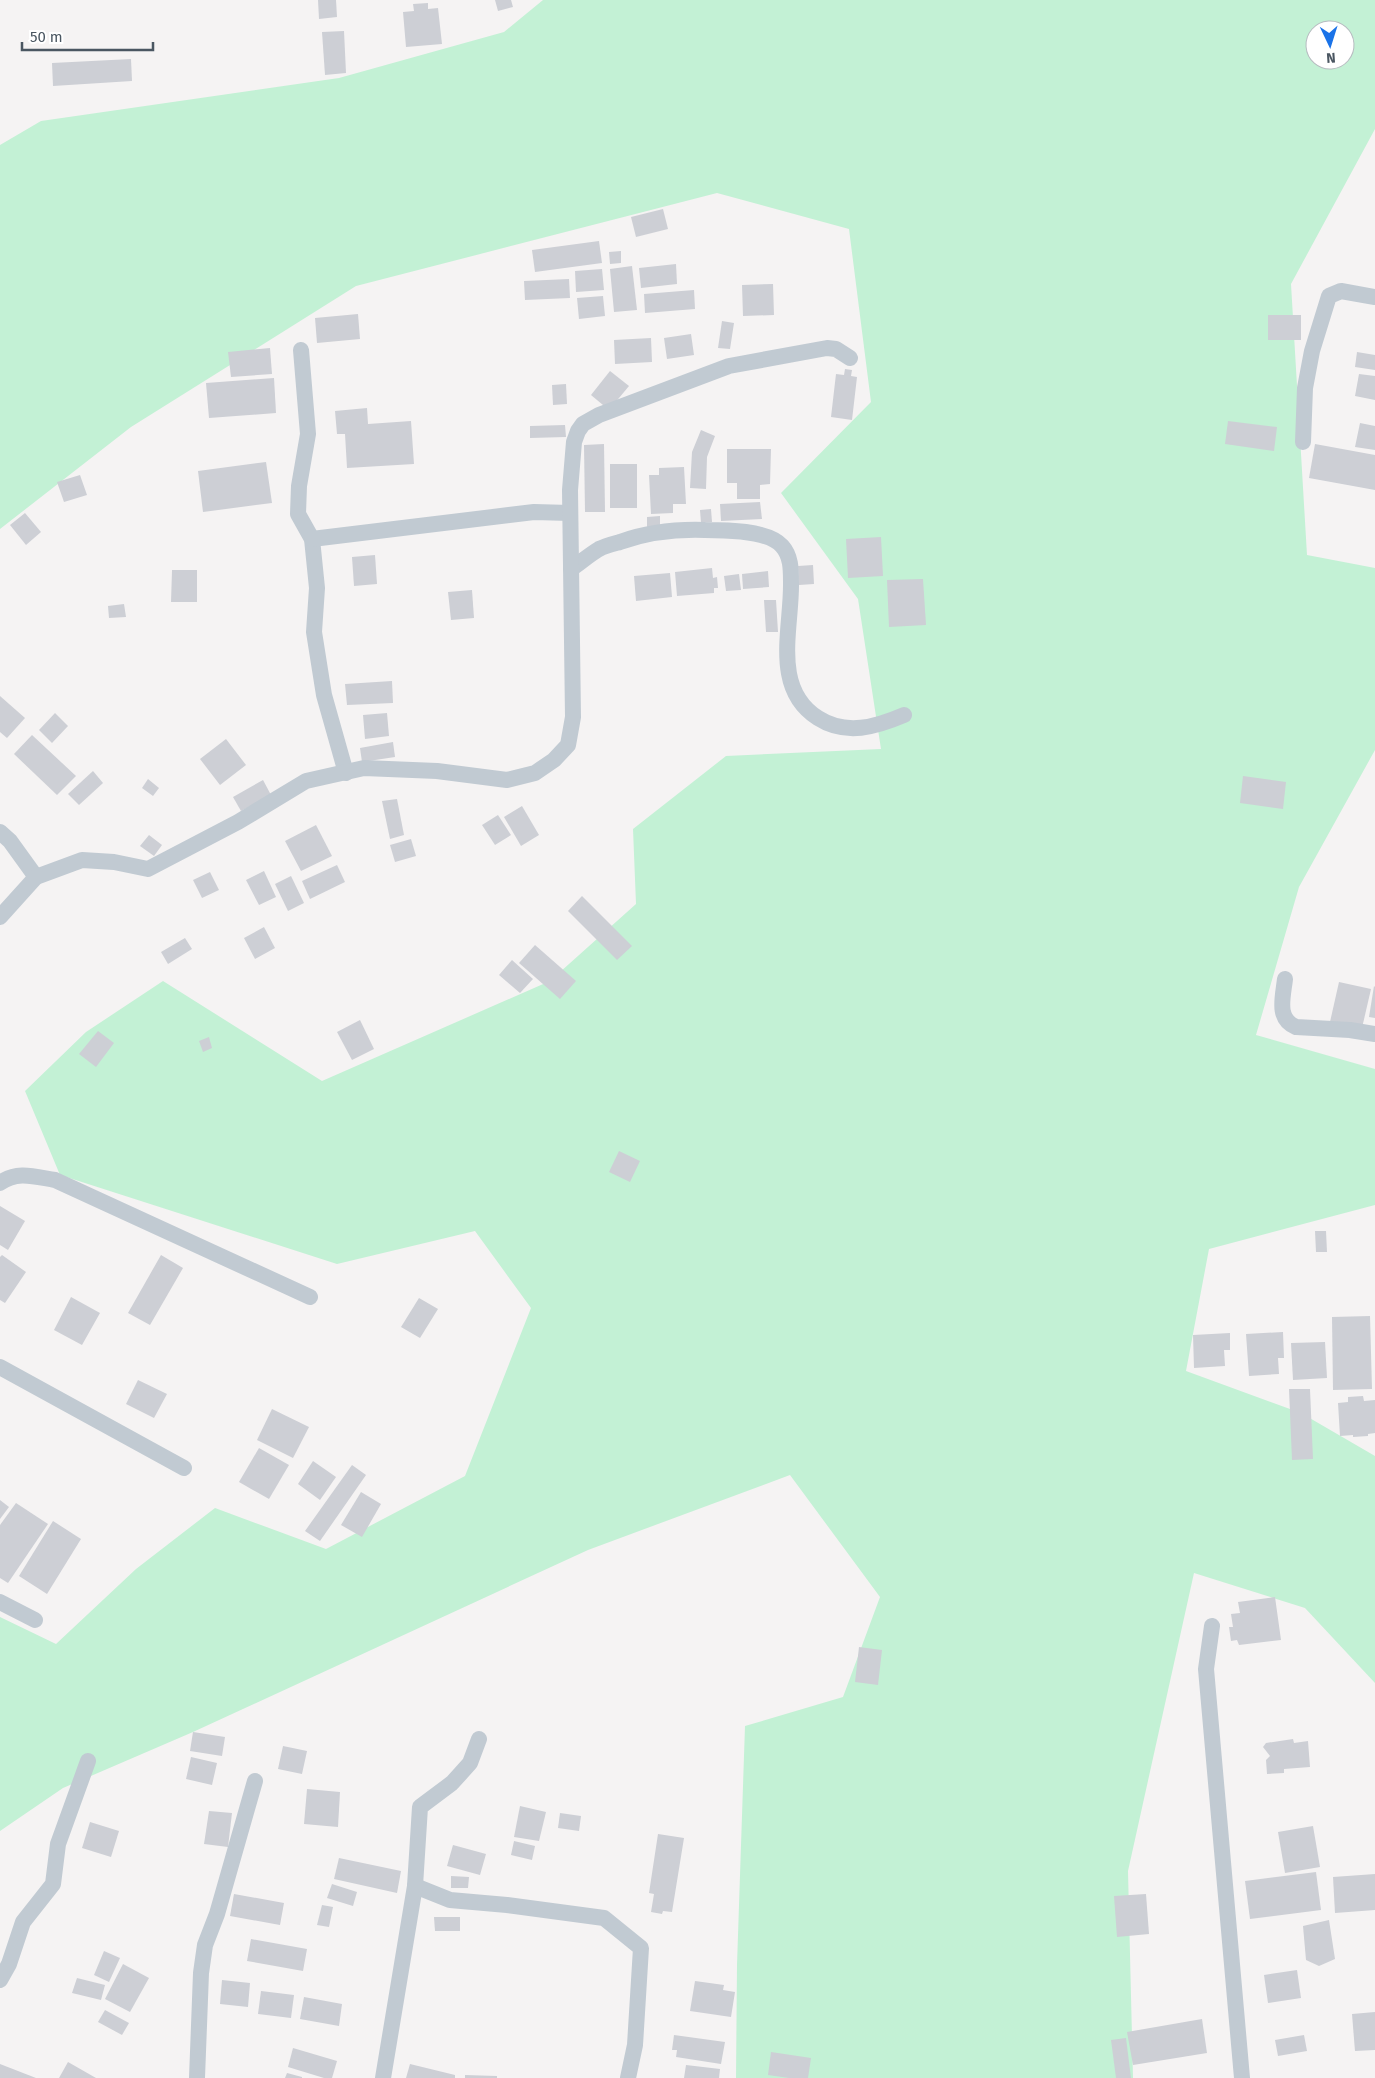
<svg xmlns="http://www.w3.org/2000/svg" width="1375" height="2078" font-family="'Fira Sans',sans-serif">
<rect width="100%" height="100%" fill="#f5f3f3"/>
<path fill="#c3f1d5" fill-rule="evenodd" d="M 543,0 L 1375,0 L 1375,129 L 1291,284 L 1307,555 L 1375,568 L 1375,750 L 1299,887 L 1256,1035 L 1375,1069 L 1375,1205 L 1209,1249 L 1186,1371 L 1301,1413 L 1375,1456 L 1375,1683 L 1305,1608 L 1194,1573 L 1128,1871 L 1133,2078 L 736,2078 L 737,1965 L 745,1726 L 843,1697 L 880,1597 L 790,1475 L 588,1550 L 193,1732 L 63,1788 L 0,1831 L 0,1617 L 56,1644 L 136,1569 L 215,1508 L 326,1549 L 465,1476 L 531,1308 L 475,1231 L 337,1264 L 60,1175 L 25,1091 L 86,1032 L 163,981 L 322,1081 L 550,981 L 636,904 L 633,829 L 726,756 L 881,749 L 858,599 L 781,493 L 871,402 L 849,229 L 717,193 L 356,286 L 131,427 L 0,529 L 0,145 L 41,121 L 339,78 L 504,32 ZM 1315,30 L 1345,30 L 1345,60 L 1315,60 Z"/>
<g fill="#cdcfd5">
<path d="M 318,0 L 336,0 L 337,17 L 319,19 Z"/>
<path d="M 495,0 L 511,0 L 513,7 L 498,11 Z"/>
<path d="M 428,3 L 428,9 L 438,8 L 442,44 L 406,47 L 403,12 L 414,11 L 413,4 Z"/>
<path d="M 344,31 L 346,73 L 325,75 L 322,32 Z"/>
<path d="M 131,59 L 132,81 L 53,86 L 52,63 Z"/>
<path d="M 663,209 L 668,229 L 636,237 L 631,217 Z"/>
<path d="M 599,241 L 602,263 L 535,272 L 532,250 Z"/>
<path d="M 621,251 L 621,263 L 610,264 L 609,252 Z"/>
<path d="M 676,264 L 677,284 L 641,288 L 639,268 Z"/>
<path d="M 632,266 L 637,310 L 614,312 L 610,269 Z"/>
<path d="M 602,269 L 604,290 L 576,292 L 575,271 Z"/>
<path d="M 569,279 L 570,298 L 525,300 L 524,281 Z"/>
<path d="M 773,284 L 774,315 L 743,316 L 742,285 Z"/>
<path d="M 694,290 L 695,309 L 645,313 L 644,294 Z"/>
<path d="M 603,296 L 605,316 L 579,319 L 577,298 Z"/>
<path d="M 358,314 L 360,339 L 317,343 L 315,318 Z"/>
<rect x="1268" y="315" width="33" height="25"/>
<path d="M 722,321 L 734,323 L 730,349 L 718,348 Z"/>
<path d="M 691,334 L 694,355 L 667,359 L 664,338 Z"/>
<path d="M 651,338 L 652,362 L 615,364 L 614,340 Z"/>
<path d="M 270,348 L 272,374 L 231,377 L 228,352 Z"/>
<path d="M 1357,352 L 1375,355 L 1375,370 L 1355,367 Z"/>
<path d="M 845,369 L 852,370 L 851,376 L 857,377 L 852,420 L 831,417 L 836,374 L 844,375 Z"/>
<path d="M 610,371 L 629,386 L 609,410 L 591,395 Z"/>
<path d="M 1359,374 L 1375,376 L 1375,400 L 1355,396 Z"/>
<path d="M 274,378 L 276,413 L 209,418 L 206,383 Z"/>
<path d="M 566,384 L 567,404 L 553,405 L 552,385 Z"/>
<path d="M 367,408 L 368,424 L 411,421 L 414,464 L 347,468 L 345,434 L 337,434 L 335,411 Z"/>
<path d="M 1228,421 L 1277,427 L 1274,451 L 1225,444 Z"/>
<path d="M 1360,423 L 1375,426 L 1375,450 L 1355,447 Z"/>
<path d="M 565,425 L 566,437 L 530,438 L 530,426 Z"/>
<path d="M 701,430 L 715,436 L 707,457 L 706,489 L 690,488 L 692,452 Z"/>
<path d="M 604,444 L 605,512 L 585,512 L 584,445 Z"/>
<path d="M 1315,444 L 1375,455 L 1375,490 L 1309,478 Z"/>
<path d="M 727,449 L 771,449 L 770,484 L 760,485 L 760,499 L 737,499 L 737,483 L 727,483 Z"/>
<path d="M 266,462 L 272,503 L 203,512 L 198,471 Z"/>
<rect x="610" y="464" width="27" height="44"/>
<path d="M 684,467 L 686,504 L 673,504 L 673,513 L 651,514 L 649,475 L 659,475 L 659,468 Z"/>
<path d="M 80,475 L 87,495 L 64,502 L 57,482 Z"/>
<path d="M 760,502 L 762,519 L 721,521 L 720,504 Z"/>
<path d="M 711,509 L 712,522 L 701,523 L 700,510 Z"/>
<path d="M 25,513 L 41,532 L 26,545 L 10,525 Z"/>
<path d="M 660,516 L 660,528 L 647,528 L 647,517 Z"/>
<path d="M 881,537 L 883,576 L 848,578 L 846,539 Z"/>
<path d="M 375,555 L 377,584 L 354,586 L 352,557 Z"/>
<path d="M 813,565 L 814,584 L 799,585 L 798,566 Z"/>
<path d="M 712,568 L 713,578 L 717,577 L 718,588 L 714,588 L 714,593 L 677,596 L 675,572 Z"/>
<path d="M 172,570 L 197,570 L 197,602 L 171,602 Z"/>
<path d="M 768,571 L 769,587 L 743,589 L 742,574 Z"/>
<path d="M 670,573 L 672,597 L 636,601 L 634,576 Z"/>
<path d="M 739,574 L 741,590 L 726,591 L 724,576 Z"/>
<path d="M 923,579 L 926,625 L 889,627 L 887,580 Z"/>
<path d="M 472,590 L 474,618 L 451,620 L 448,592 Z"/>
<path d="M 764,600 L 776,600 L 778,632 L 766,632 Z"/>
<path d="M 124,604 L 126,617 L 109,618 L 108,606 Z"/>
<path d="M 392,681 L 393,703 L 347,705 L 345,684 Z"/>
<path d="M 0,696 L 25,718 L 7,738 L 0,732 Z"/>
<path d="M 55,713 L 68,726 L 52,743 L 39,730 Z"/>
<path d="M 387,713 L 389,736 L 365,739 L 363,715 Z"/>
<path d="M 32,735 L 76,776 L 57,795 L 14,754 Z"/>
<path d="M 226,739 L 246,765 L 220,785 L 200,759 Z"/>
<path d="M 393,742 L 395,757 L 362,762 L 360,748 Z"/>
<path d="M 93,771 L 103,783 L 79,805 L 68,794 Z"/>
<path d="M 1243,776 L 1286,782 L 1283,809 L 1240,803 Z"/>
<path d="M 148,779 L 159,788 L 153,796 L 142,788 Z"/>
<path d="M 263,780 L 271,795 L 241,811 L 233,797 Z"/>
<path d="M 397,799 L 404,835 L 390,839 L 382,801 Z"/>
<path d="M 522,806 L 539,835 L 521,846 L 504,817 Z"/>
<path d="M 498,815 L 511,835 L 495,845 L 482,825 Z"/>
<path d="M 316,825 L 332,856 L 301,871 L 285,841 Z"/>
<path d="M 149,835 L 162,845 L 154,856 L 140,846 Z"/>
<path d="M 411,839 L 416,856 L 395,862 L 390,845 Z"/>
<path d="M 337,865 L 345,882 L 310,899 L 302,881 Z"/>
<path d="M 264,871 L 276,897 L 259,905 L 246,880 Z"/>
<path d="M 210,872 L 219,890 L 202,898 L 193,880 Z"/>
<path d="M 291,876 L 304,903 L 288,911 L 275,884 Z"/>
<path d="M 582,896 L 632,946 L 617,960 L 568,911 Z"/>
<path d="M 264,927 L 275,948 L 255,959 L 244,938 Z"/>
<path d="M 185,938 L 192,949 L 168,964 L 161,952 Z"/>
<path d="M 535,945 L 576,981 L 560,999 L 519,963 Z"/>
<path d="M 512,960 L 533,979 L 520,993 L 499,975 Z"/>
<path d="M 1339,982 L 1371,989 L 1362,1028 L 1330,1022 Z"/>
<path d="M 1374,986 L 1375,987 L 1375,1018 L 1369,1017 Z"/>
<path d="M 360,1020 L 374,1049 L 352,1060 L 337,1032 Z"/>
<path d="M 98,1031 L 114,1043 L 96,1067 L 79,1054 Z"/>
<path d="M 209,1037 L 212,1048 L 203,1052 L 199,1041 Z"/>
<path d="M 619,1151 L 640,1161 L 630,1182 L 609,1172 Z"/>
<path d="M 0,1206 L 25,1221 L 8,1250 L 0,1245 Z"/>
<path d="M 1315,1231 L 1326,1231 L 1327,1252 L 1316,1252 Z"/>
<path d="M 2,1255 L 26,1272 L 5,1303 L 0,1300 L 0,1257 Z"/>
<path d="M 161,1255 L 183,1268 L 150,1325 L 128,1313 Z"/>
<path d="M 71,1297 L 100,1313 L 82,1345 L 54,1330 Z"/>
<path d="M 419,1298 L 438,1309 L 420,1338 L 401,1327 Z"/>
<path d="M 1370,1316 L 1372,1389 L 1333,1390 L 1332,1317 Z"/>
<path d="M 1283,1332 L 1284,1358 L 1278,1358 L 1279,1374 L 1249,1376 L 1246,1334 Z"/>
<path d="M 1230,1333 L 1230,1350 L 1224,1350 L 1225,1366 L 1194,1368 L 1193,1335 Z"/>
<path d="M 1325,1342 L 1327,1378 L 1293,1380 L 1291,1343 Z"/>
<path d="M 138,1380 L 167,1394 L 154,1418 L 126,1404 Z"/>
<path d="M 1289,1389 L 1310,1389 L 1313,1459 L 1292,1460 Z"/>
<path d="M 1363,1396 L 1364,1401 L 1375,1400 L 1375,1433 L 1368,1434 L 1368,1436 L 1353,1437 L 1353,1435 L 1340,1436 L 1338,1403 L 1348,1402 L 1348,1397 Z"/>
<path d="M 272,1409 L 309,1427 L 293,1458 L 257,1440 Z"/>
<path d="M 259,1448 L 289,1465 L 269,1499 L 239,1482 Z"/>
<path d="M 313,1461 L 336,1477 L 320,1500 L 298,1484 Z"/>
<path d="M 352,1465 L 366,1475 L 320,1541 L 305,1531 Z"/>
<path d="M 361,1492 L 381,1504 L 362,1537 L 341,1525 Z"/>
<path d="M 0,1500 L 9,1507 L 0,1519 Z"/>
<path d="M 16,1503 L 48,1524 L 8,1583 L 0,1578 L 0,1525 Z"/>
<path d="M 53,1521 L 81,1539 L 47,1594 L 19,1576 Z"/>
<path d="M 1275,1597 L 1281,1640 L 1239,1645 L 1237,1640 L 1231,1641 L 1229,1627 L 1233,1627 L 1231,1614 L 1240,1613 L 1238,1602 Z"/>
<path d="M 859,1647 L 882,1650 L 878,1685 L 855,1682 Z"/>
<path d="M 193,1732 L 225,1737 L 222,1756 L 190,1751 Z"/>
<path d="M 1293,1739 L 1294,1743 L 1308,1741 L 1310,1767 L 1284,1769 L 1284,1773 L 1267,1774 L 1266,1760 L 1270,1756 L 1263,1747 L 1266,1743 Z"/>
<path d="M 283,1746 L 307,1751 L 302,1774 L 278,1769 Z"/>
<path d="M 191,1757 L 217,1763 L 212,1785 L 186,1779 Z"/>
<path d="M 307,1789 L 340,1792 L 338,1827 L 304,1824 Z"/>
<path d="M 520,1806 L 546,1812 L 539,1841 L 514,1837 Z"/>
<path d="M 209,1811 L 232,1813 L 228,1847 L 204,1844 Z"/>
<path d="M 560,1813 L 581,1816 L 579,1831 L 558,1828 Z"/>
<path d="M 90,1822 L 119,1831 L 111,1857 L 82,1848 Z"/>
<path d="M 1313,1826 L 1320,1867 L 1285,1873 L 1278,1832 Z"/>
<path d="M 658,1834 L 684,1838 L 672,1912 L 663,1911 L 662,1914 L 651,1912 L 654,1894 L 649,1893 Z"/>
<path d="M 514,1841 L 535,1846 L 532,1860 L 511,1855 Z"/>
<path d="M 453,1845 L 486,1854 L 480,1875 L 447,1866 Z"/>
<path d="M 339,1858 L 401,1871 L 397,1893 L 334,1879 Z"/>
<path d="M 1316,1872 L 1321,1910 L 1250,1919 L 1245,1881 Z"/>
<path d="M 1375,1874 L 1375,1910 L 1335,1913 L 1333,1877 Z"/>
<path d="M 451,1876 L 469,1877 L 468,1888 L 451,1888 Z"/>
<path d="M 332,1884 L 357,1892 L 353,1906 L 327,1898 Z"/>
<path d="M 234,1894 L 284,1903 L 280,1925 L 230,1916 Z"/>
<path d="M 1146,1894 L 1149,1934 L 1117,1937 L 1114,1896 Z"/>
<path d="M 322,1905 L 333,1907 L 329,1927 L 317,1925 Z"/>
<path d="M 434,1917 L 460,1917 L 460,1931 L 435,1931 Z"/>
<path d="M 1329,1920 L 1335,1959 L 1319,1966 L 1306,1960 L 1303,1926 Z"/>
<path d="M 251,1939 L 307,1949 L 303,1971 L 247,1961 Z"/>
<path d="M 104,1951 L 120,1958 L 109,1982 L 94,1975 Z"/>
<path d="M 123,1964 L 149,1978 L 130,2012 L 105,1999 Z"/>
<path d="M 1297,1970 L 1301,1998 L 1268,2003 L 1264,1975 Z"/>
<path d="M 77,1978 L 105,1985 L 101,2000 L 72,1993 Z"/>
<path d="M 222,1980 L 250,1983 L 248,2007 L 220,2004 Z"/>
<path d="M 695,1981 L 724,1985 L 723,1990 L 735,1992 L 731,2017 L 690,2011 Z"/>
<path d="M 261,1991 L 294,1995 L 291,2018 L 258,2014 Z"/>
<path d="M 304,1997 L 342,2004 L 339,2026 L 300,2019 Z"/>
<path d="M 105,2010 L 129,2023 L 122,2035 L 98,2022 Z"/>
<path d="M 1375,2012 L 1375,2050 L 1355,2051 L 1352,2014 Z"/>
<path d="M 1202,2019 L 1207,2053 L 1133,2065 L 1127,2032 Z"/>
<path d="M 674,2035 L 725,2042 L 721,2064 L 676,2057 L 677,2050 L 672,2050 Z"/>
<path d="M 1304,2035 L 1307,2051 L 1278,2056 L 1275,2040 Z"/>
<path d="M 1126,2038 L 1131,2078 L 1116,2078 L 1111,2040 Z"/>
<path d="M 293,2048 L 337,2061 L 332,2078 L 324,2078 L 288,2067 Z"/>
<path d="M 771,2052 L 811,2058 L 808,2078 L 789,2078 L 768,2075 Z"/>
<path d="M 68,2062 L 96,2078 L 59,2078 Z"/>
<path d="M 0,2064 L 36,2078 L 0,2078 Z"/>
<path d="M 410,2064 L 455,2075 L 455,2078 L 406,2078 Z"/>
<path d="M 686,2065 L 720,2069 L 719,2078 L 684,2078 Z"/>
<path d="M 287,2073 L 302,2077 L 302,2078 L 285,2078 Z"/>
<path d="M 465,2075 L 497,2076 L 497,2078 L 465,2078 Z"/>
</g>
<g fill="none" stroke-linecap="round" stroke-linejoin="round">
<g stroke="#c1cad2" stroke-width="16">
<path d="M 301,350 L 308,434 L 299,486 L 298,514 L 312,539 L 317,588 L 314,632 L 324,695 L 346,773"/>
<path d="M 1303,442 L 1305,388 L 1312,351 L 1329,296 L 1341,291 L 1375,297"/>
<path d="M 312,539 L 534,512 L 570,513"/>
<path d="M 571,569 C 580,563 589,555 599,549 C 605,546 613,544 620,542 C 648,532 676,529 705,530 C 725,530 768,530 782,546 C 791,556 791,569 791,582 C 792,628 771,688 818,718 C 846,736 876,727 904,715"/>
<path d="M 0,832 L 10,841 L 36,877"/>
<path d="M 0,917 L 36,877 L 82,860 L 114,862 L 148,869 L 238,822 L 306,781 L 364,768 L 437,771 L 507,780 L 535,773 L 554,760 L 568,745 L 573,717 L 570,490 L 574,442 L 578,431 L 583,424 L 599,415 L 729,366 L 827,348 L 836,349 L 850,358"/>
<path d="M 1285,979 C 1283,997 1276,1019 1296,1027 L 1350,1030 L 1375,1034"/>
<path d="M 0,1183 C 17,1170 36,1177 55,1180 L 310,1297"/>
<path d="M 0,1367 L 184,1468"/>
<path d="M 0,1602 L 35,1620"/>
<path d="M 1212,1626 L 1206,1669 L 1242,2078"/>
<path d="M 415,1886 L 450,1900 L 507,1905 L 604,1918 L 641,1948 L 635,2045 L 628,2078"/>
<path d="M 0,1980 L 9,1964 L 23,1922 L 53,1884 L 58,1844 L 88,1761"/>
<path d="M 197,2078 L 201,1973 L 205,1945 L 217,1914 L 255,1781"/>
<path d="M 383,2078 L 415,1886 L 420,1807 L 452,1783 L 470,1763 L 479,1739"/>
</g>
</g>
<g transform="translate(1330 45) rotate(176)"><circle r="24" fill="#ffffff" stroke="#b7bbc0"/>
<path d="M0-4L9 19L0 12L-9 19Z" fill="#1a73e8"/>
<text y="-8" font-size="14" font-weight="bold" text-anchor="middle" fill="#4a5661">N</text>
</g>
<path d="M22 42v8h131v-8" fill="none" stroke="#4a5661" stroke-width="2.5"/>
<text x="30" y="42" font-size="15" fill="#4a5661" stroke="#ffffff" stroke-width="4" paint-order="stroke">50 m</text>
</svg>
